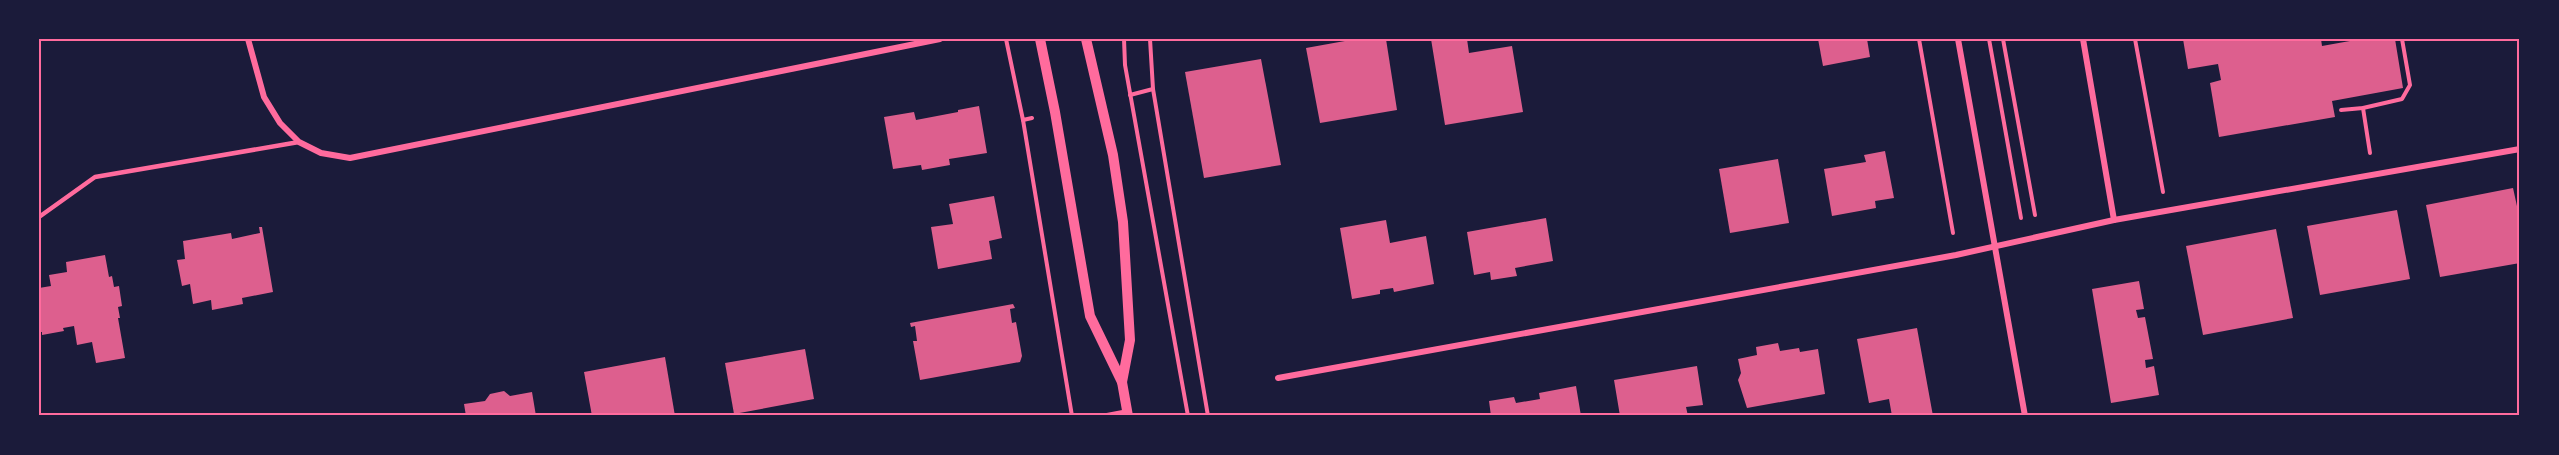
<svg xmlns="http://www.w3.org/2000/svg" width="2559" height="455" font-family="Merriweather,serif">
<rect width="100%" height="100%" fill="#1b1b3a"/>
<g fill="#dd5f8e">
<path d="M 1356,39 L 1386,39 L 1397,110 L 1320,123 L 1306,48 Z"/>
<path d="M 1431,39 L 1467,39 L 1469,53 L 1512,46 L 1523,112 L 1445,125 Z"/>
<path d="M 1818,39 L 1867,39 L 1870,57 L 1823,66 Z"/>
<path d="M 2183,39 L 2321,39 L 2322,46 L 2361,39 L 2395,39 L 2403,88 L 2332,101 L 2335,117 L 2219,137 L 2210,83 L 2221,80 L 2218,64 L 2188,69 Z"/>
<path d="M 1261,59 L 1281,165 L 1204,178 L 1185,72 Z"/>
<path d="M 979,106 L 987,153 L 949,159 L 950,165 L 922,170 L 921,165 L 893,169 L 884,117 L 914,112 L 916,120 L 958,112 L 958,110 Z"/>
<path d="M 1885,151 L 1894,198 L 1875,201 L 1876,208 L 1832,216 L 1824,169 L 1866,162 L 1864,155 Z"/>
<path d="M 1778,159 L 1789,223 L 1730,233 L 1719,169 Z"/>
<path d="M 2513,188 L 2520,220 L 2520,263 L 2440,277 L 2426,205 Z"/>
<path d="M 994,196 L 1002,238 L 989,241 L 992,259 L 938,269 L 931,227 L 953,224 L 949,204 Z"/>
<path d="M 2397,210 L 2410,279 L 2320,295 L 2307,226 Z"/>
<path d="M 1546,218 L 1553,261 L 1515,268 L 1517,276 L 1491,280 L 1490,272 L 1474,275 L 1467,232 Z"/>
<path d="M 1386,220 L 1390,243 L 1426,236 L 1434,284 L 1394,292 L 1393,288 L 1380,290 L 1380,294 L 1352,299 L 1340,228 Z"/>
<path d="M 259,227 L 262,227 L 273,292 L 242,298 L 243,304 L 212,310 L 211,300 L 193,304 L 190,284 L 182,286 L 177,260 L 185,259 L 183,241 L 231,233 L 232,239 L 260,233 Z"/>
<path d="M 2276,229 L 2293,318 L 2203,335 L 2186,246 Z"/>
<path d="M 105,255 L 109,277 L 112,276 L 114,287 L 119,286 L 122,306 L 118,307 L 120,318 L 118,318 L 125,358 L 96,363 L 92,342 L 77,345 L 74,326 L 63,328 L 64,331 L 42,335 L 42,332 L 39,332 L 39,288 L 51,286 L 49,275 L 67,272 L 66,262 Z"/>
<path d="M 2139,281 L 2144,309 L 2136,310 L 2138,318 L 2145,317 L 2153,359 L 2145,360 L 2146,368 L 2154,366 L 2159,395 L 2111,403 L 2092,289 Z"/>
<path d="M 1013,304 L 1015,308 L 1010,309 L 1012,323 L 1016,322 L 1022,356 L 1020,362 L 920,380 L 913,341 L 917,341 L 915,326 L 911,327 L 910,323 Z"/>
<path d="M 1917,328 L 1933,416 L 1892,416 L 1889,399 L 1869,403 L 1857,339 Z"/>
<path d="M 1778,343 L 1780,351 L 1799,348 L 1800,352 L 1818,349 L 1825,394 L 1747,408 L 1738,380 L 1741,373 L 1738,359 L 1757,355 L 1756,347 Z"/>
<path d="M 805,349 L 814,399 L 734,414 L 725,363 Z"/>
<path d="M 665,357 L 675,416 L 592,416 L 584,372 Z"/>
<path d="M 1697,366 L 1703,405 L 1686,407 L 1688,416 L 1620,416 L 1614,380 Z"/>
<path d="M 1576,386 L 1581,416 L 1491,416 L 1489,401 L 1514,397 L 1516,403 L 1540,399 L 1539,393 Z"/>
<path d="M 504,391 L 510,396 L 532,392 L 536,416 L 466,416 L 464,404 L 485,401 L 490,394 Z"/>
</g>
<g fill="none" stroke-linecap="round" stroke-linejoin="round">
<g stroke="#ff6b9d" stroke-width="4">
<path d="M 1006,39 L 1023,120 L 1032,118"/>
<path d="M 1124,39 L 1125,65 L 1188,416"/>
<path d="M 1919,39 L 1953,233"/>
<path d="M 1989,39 L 2021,218"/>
<path d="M 2003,39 L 2035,215"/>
<path d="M 2135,39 L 2163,192"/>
<path d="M 1153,89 L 1208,416"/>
<path d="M 1130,95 L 1153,89 L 1150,39"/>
<path d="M 2363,108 L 2370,153"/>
<path d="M 2341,110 L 2363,108 L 2402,99 L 2410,85 L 2402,39"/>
<path d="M 1023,120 L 1072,416"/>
</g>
<path stroke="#ff6b9d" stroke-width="4.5" d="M 39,217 L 95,177 L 299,142"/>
<g stroke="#ff6b9d" stroke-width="6">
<path d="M 248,39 L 264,97 L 280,123 L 299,142 L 321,153 L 350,158 L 940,39"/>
<path d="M 1958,39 L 2025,416"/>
<path d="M 2083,39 L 2114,220"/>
<path d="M 1278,378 L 1956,255 L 2114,220 L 2520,149"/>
<path d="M 1107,416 L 1128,412"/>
</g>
<g stroke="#ff6b9d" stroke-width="10">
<path d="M 1040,39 L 1055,112 L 1090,316 L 1122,382 L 1128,416"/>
<path d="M 1086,39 L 1113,155 L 1123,222 L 1130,340 L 1122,382"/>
</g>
</g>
<rect width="2559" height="455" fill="none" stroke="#1b1b3a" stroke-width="81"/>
<rect x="40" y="40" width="2478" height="374" fill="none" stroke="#ff6b9d" stroke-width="2"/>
</svg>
